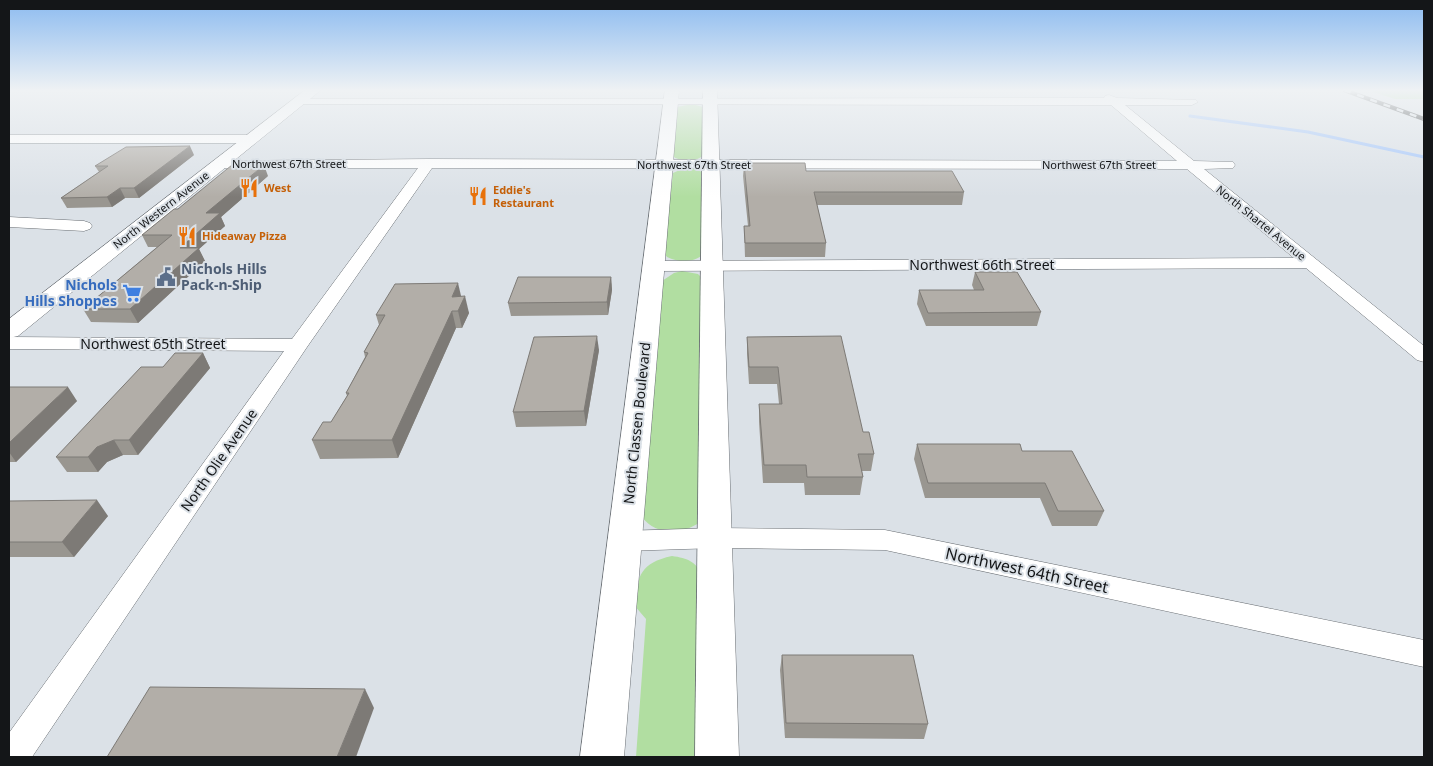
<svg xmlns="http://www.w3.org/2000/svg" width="1433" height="766" font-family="'Noto Sans',sans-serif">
<rect width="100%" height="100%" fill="#dbe1e7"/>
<g fill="#b1dea1">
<path d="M 1367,90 L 1424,90 L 1424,99 L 1395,99 Z"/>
<path d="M 692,104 L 703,107 L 704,155 C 695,163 681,162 672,156 L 677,107 Z"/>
<path d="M 682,169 L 695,169 L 702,172 L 704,254 C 693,263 679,263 667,257 L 664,253 L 673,173 Z"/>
<path d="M 682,271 L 698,274 L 703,279 L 700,522 C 682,535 656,536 642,517 L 662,281 L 674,273 Z"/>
<path d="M 672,556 C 687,558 698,562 703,578 L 704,757 L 636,757 L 646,619 L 634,605 C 638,575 640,563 672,556 Z"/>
</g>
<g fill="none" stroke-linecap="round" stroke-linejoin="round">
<path stroke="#a2c5fb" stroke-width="3" d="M 1190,116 L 1308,132 L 1424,157"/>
<g stroke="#696e73" stroke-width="1">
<g id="street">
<path d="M 1109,95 L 1117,98 L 1196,100 L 1198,102 L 1192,105 L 1125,105 L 1194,161 L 1233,162 L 1235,165 L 1233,168 L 1204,169 L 1424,346 L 1424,362 L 1417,360 L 1306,268 L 653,271 L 647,270 L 644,266 L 647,262 L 653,261 L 1294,258 L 1187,169 L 432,168 L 307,347 L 32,757 L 9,757 L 9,733 L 284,351 L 9,349 L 9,337 L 292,339 L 418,168 L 220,168 L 215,167 L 213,164 L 215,161 L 429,159 L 1177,161 L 1111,105 L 299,104 L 295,103 L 293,101 L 295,99 L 1104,98 L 1105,96 Z"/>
<path d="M 9,135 L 251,135 L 257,139 L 251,143 L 9,143 Z"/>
<path d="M 9,217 L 84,221 L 90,223 L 92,226 L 90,229 L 84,231 L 9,227 Z"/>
<path d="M 716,528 L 885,530 L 1424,640 L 1424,667 L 885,550 L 716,548 L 624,551 L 615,548 L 611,541 L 615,534 L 624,531 Z"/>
</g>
</g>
<g stroke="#696e73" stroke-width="1">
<g id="secondary">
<path d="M 305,90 L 321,90 L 18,336 L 9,338 L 9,319 Z"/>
<path d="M 665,90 L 679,90 L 624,757 L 580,757 Z"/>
<path d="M 703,90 L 717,90 L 739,757 L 695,757 Z"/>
</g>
</g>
<use href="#street" fill="#fff" fill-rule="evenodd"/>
<use href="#secondary" fill="#fff" fill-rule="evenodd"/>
<g stroke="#282b2d" stroke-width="4">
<path id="rail" d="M 1344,90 L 1424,119"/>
</g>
<use href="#rail" stroke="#dbe1e7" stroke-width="2.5" stroke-dasharray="7" stroke-linecap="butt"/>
</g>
<g fill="#999690">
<path d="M 194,155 L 139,198 L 125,198 L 112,207 L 67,208 L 61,198 L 99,172 L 95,166 Z"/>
<path d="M 744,163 L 806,171 L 964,192 L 962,205 L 817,205 L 826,243 L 825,257 L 745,257 L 744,226 L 748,226 L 743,176 Z"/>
<path d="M 268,176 L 221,217 L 225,226 L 199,249 L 205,261 L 138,323 L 91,322 L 83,309 L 157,247 L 148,247 L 142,235 L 178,209 Z"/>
<path d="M 975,272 L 1041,312 L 1037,326 L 926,326 L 917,304 L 919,290 L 974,290 L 972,285 Z"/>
<path d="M 611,277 L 612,290 L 608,315 L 511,316 L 508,303 Z"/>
<path d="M 461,296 L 469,313 L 462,328 L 456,328 L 398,458 L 320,459 L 312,440 L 331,422 L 347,396 L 346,393 L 365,357 L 364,352 L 379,325 L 376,315 Z"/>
<path d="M 747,337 L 863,432 L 874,454 L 871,471 L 862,471 L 863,477 L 860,495 L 805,495 L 804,483 L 763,483 L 759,422 L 759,404 L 779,404 L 777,384 L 749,384 L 747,354 Z"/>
<path d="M 599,350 L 586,426 L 516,427 L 513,412 Z"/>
<path d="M 203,353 L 210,368 L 138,455 L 123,455 L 107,462 L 98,472 L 67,472 L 56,457 L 163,367 Z"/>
<path d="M 9,387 L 77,401 L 16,462 L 9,462 Z"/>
<path d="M 917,444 L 1022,451 L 1104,511 L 1097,526 L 1052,526 L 1040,498 L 925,498 L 914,459 Z"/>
<path d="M 9,501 L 108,516 L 74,557 L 9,557 Z"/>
<path d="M 782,655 L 928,724 L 924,739 L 785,738 L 780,670 Z"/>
</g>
<g fill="#7d7a76">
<path d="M 190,146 L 194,155 L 139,198 L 134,188 Z"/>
<path d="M 264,165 L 268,176 L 221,217 L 225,226 L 199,249 L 205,261 L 138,323 L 130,309 L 180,248 L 206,213 Z"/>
<path d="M 120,188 L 125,198 L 112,207 L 107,197 Z"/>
<path d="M 611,277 L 612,290 L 608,315 L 607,302 Z"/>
<path d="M 458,283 L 462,300 L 452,297 Z"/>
<path d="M 465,296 L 469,313 L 462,328 L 458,311 Z"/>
<path d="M 452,311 L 456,328 L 398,458 L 392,440 Z"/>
<path d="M 597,336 L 599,350 L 586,426 L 584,411 Z"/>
<path d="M 203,353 L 210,368 L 138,455 L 129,440 Z"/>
<path d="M 68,387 L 77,401 L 16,462 L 9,452 L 9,443 Z"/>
<path d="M 114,440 L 123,455 L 107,462 L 98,472 L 88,457 L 97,447 Z"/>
<path d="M 97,500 L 108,516 L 74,557 L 62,542 Z"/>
<path d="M 365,689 L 374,708 L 356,757 L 337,757 Z"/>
</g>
<g fill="#b2aea8" stroke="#7d7a76">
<path d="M 190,146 L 134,188 L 120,188 L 107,197 L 61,198 L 108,166 L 95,166 L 126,147 Z"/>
<path d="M 744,163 L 805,163 L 806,171 L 952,171 L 964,192 L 814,192 L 826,243 L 745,243 L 744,226 L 750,226 Z"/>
<path d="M 232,165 L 264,165 L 206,213 L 220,213 L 180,248 L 199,248 L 130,309 L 83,309 L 172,235 L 142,235 L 174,209 L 178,209 L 184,204 Z"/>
<path d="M 975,272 L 1017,272 L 1041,312 L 928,313 L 919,290 L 984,290 Z"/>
<path d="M 518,277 L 611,277 L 607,302 L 508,303 Z"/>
<path d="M 458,283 L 452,297 L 465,296 L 458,311 L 452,311 L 392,440 L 312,440 L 323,422 L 331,422 L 349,393 L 346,393 L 368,353 L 364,352 L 385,315 L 376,315 L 395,284 Z"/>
<path d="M 597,336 L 584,411 L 513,412 L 534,337 Z"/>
<path d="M 841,336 L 863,432 L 869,432 L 874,454 L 858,454 L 863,477 L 807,477 L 806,465 L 764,465 L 759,404 L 782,404 L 778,367 L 749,367 L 747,337 Z"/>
<path d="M 175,353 L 203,353 L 129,440 L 114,440 L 97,447 L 88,457 L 56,457 L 141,367 L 163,367 Z"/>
<path d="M 9,387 L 68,387 L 9,443 Z"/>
<path d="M 917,444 L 1020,444 L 1022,451 L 1072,451 L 1104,511 L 1058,511 L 1045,483 L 928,483 Z"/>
<path d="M 97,500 L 62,542 L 9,542 L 9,501 Z"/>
<path d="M 782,655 L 913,655 L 928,724 L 786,723 Z"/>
<path d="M 150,687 L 365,689 L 337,757 L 107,757 Z"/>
</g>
<linearGradient id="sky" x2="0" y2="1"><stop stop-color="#8cbbf0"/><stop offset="0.46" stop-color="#eff2f4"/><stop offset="1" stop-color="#eff2f4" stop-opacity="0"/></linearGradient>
<rect width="1433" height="197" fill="url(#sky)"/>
<defs>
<g id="restaurant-bare" transform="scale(1.5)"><path d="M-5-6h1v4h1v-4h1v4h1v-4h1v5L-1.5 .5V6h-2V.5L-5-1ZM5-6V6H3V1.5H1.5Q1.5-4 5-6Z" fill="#e8710a" stroke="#dbe1e7" stroke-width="2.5" paint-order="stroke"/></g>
<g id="civic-bare" transform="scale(1.5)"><path d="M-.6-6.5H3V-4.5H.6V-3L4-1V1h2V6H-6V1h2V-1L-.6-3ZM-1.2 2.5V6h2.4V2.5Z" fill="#5c6f8a" stroke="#dbe1e7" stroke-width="2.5" paint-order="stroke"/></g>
<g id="supermarket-bare" transform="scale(1.5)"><path d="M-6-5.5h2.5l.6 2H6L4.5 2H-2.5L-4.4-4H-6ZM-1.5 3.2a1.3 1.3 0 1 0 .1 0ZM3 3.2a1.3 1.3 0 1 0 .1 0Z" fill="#3f7fe0" stroke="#dbe1e7" stroke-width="2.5" paint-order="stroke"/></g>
</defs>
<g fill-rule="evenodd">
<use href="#restaurant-bare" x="249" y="188"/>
<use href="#restaurant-bare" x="478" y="196"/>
<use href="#restaurant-bare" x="187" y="236"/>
<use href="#civic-bare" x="166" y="277"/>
<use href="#supermarket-bare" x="132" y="293"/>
</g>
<g text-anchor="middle" stroke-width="4" stroke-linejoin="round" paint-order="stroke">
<g font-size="11" fill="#141618" stroke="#dbe1e7">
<text x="289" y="168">Northwest 67th Street</text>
<text x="694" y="169">Northwest 67th Street</text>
<text x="1099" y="169">Northwest 67th Street</text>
<text transform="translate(161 210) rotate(-38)" y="4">North Western Avenue</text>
<text transform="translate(1261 223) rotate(39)" y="4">North Shartel Avenue</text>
</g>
<g font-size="11" font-weight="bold" fill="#c56008" stroke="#dbe1e7" text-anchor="start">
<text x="264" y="192">West</text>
<text x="493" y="194">Eddie's<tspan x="493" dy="13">Restaurant</tspan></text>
<text x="202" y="240">Hideaway Pizza</text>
</g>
<g font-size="14" fill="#141618" stroke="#dbe1e7">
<text x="982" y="270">Northwest 66th Street</text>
<text x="153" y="349">Northwest 65th Street</text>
<text transform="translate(637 423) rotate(-84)" y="5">North Classen Boulevard</text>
<text transform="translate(219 460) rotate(-55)" y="5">North Olie Avenue</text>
</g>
<g font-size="14" font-weight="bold" fill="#4e5e75" stroke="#dbe1e7" text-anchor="start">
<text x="181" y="274">Nichols Hills<tspan x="181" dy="16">Pack-n-Ship</tspan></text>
</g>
<g font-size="14" font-weight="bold" fill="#366cbe" stroke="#dbe1e7" text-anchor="end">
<text x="117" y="290">Nichols<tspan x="117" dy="16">Hills Shoppes</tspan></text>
</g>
<g font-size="16" fill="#141618" stroke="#dbe1e7">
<text transform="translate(1027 570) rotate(12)" y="6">Northwest 64th Street</text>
</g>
</g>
<rect width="1433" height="766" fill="none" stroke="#141618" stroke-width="20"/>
</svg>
